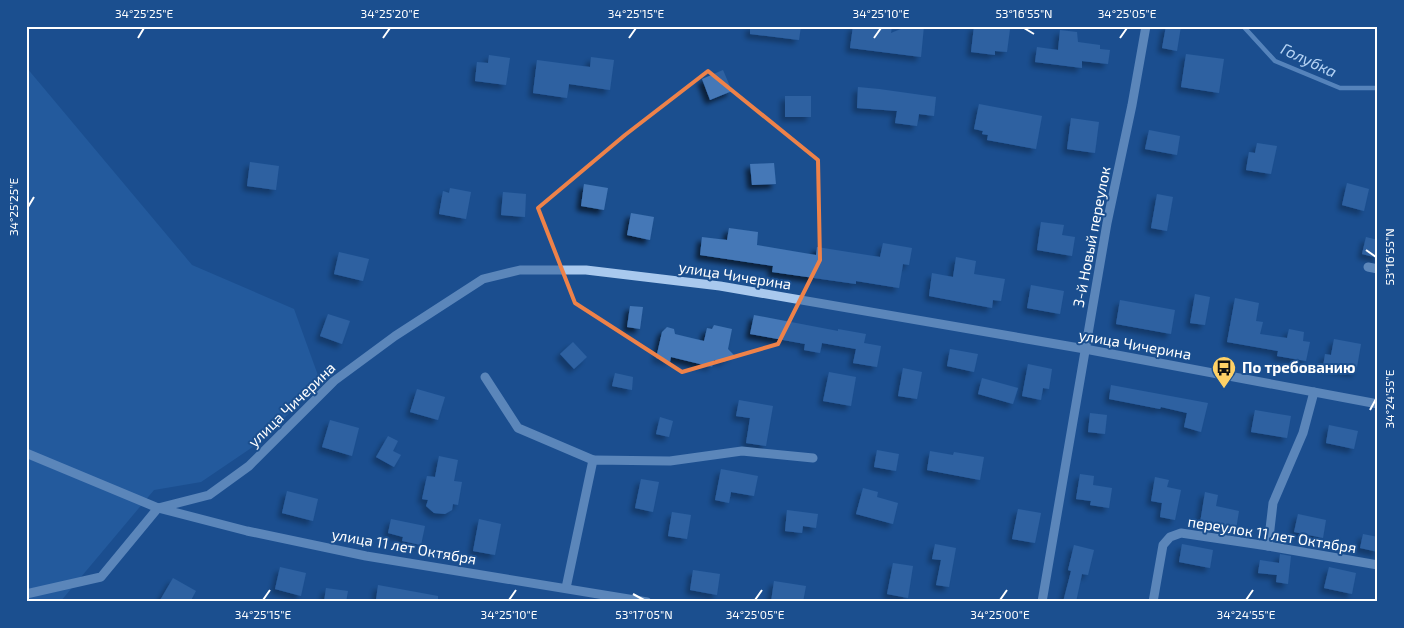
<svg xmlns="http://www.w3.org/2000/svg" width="1404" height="628" font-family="'Exo 2',sans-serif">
<defs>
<filter id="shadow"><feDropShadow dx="-4.5" dy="4.5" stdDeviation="2.5" flood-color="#0009"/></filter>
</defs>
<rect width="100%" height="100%" fill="#1b4f8f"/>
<path fill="#2e69ad" d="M 26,67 L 192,265 L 294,309 L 320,381 L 263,440 L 201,482 L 154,490 L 60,602 L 26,602 Z"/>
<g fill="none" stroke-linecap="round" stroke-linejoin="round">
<path stroke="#9cc4f0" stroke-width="4.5" d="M 1243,26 L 1275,61 L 1340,88 L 1378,88"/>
</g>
<g fill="#4478b7" filter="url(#shadow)">
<path d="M 750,26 L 801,26 L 799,40 L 750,34 Z"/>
<path d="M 853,26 L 892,26 L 891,33 L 908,26 L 924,26 L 921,57 L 850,48 Z"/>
<path d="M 974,26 L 1010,29 L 1007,52 L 995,51 L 995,55 L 971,52 Z"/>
<path d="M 1166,26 L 1181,26 L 1177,51 L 1162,48 Z"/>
<path d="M 1060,30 L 1077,32 L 1078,42 L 1100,45 L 1100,49 L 1110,50 L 1108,64 L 1082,61 L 1082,68 L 1035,62 L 1037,47 L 1058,50 Z"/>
<path d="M 1186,54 L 1224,59 L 1219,93 L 1181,87 Z"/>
<path d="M 489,55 L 510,58 L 506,85 L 475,81 L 477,62 L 488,63 Z"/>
<path d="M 591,57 L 614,60 L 610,90 L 569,84 L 567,98 L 533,93 L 537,60 L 590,67 Z"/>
<path d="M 723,70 L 732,91 L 710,100 L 702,79 Z"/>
<path d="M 858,87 L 879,89 L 936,97 L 934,116 L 919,114 L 917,126 L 895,123 L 897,111 L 857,108 Z"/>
<rect x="785" y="96" width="26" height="21"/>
<path d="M 979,104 L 1042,116 L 1036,149 L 987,140 L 988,135 L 982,134 L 983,131 L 974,129 Z"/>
<path d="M 1071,118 L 1099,122 L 1095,153 L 1067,149 Z"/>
<path d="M 1149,130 L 1180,136 L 1177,155 L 1145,149 Z"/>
<path d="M 1257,143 L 1277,146 L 1271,174 L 1246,170 L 1249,152 L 1255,153 Z"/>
<path d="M 250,162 L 279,166 L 276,190 L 247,186 Z"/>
<path d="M 774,163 L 776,184 L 752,185 L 750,164 Z"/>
<path d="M 1347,183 L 1369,189 L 1364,211 L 1342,205 Z"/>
<path d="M 584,184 L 608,188 L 604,210 L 581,206 Z"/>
<path d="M 450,188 L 471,192 L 466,219 L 439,214 L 443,191 L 449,193 Z"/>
<path d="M 503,192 L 526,194 L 525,217 L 501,215 Z"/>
<path d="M 1157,194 L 1173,197 L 1167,231 L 1151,228 Z"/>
<path d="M 631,213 L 654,217 L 650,240 L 627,235 Z"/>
<path d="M 1041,222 L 1064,225 L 1062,235 L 1075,237 L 1072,256 L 1037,250 Z"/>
<path d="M 729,228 L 758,232 L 757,245 L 816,255 L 817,247 L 880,257 L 883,243 L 912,248 L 909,265 L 903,264 L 899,288 L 856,281 L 856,284 L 772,272 L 773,266 L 700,255 L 702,237 L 727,240 Z"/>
<path d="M 1366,237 L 1378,240 L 1378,258 L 1362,254 Z"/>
<path d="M 339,252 L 369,259 L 363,281 L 334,274 Z"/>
<path d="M 956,257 L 976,261 L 974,274 L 1005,279 L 1001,301 L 993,300 L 992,308 L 929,296 L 932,273 L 953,277 Z"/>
<path d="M 1031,285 L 1064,291 L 1060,314 L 1027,308 Z"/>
<path d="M 1195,294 L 1210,297 L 1205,325 L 1190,323 Z"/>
<path d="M 1235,298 L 1259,303 L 1256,321 L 1263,322 L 1260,334 L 1287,338 L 1289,329 L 1304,332 L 1303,341 L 1310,342 L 1306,361 L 1277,356 L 1278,351 L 1227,342 Z"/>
<path d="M 1120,300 L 1175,310 L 1171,334 L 1116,324 Z"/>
<path d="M 630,306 L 643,307 L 640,329 L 627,327 Z"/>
<path d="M 328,314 L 350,321 L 342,344 L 320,336 Z"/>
<path d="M 754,315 L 838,331 L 838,329 L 866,334 L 864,343 L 881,346 L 877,367 L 853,363 L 856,349 L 822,343 L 820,353 L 804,350 L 805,344 L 750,334 Z"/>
<path d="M 714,325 L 732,329 L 728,349 L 734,355 L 726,359 L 725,362 L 714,360 L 712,367 L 671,357 L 670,362 L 656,358 L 662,332 L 667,327 L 674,329 L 675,334 L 704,341 L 707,328 L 712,329 Z"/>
<path d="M 1334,339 L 1361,344 L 1356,373 L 1323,367 L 1325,354 L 1331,355 Z"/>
<path d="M 573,342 L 587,357 L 574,369 L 560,354 Z"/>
<path d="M 950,349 L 978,354 L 974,372 L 947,366 Z"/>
<path d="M 1028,364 L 1052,369 L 1049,389 L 1043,388 L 1041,400 L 1022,396 Z"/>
<path d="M 903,368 L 922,372 L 917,399 L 898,396 Z"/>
<path d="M 829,372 L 856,377 L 851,406 L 823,401 Z"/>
<path d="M 615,373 L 633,377 L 632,390 L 612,386 Z"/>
<path d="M 982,378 L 1018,388 L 1013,404 L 978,394 Z"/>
<path d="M 1111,385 L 1208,403 L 1201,432 L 1184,427 L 1187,413 L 1161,407 L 1160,409 L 1109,399 Z"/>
<path d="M 417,389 L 445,397 L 438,420 L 410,412 Z"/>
<path d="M 739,400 L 773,406 L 766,446 L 746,443 L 750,418 L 736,416 Z"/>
<path d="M 1255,410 L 1291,416 L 1287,438 L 1251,432 Z"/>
<path d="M 1090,413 L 1107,415 L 1105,434 L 1088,432 Z"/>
<path d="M 660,417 L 673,421 L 669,437 L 656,434 Z"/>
<path d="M 330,420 L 359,428 L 352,456 L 322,447 Z"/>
<path d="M 1329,425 L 1358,431 L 1354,449 L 1326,443 Z"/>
<path d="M 388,436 L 398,441 L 393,451 L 401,455 L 394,467 L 376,457 Z"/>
<path d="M 877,450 L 899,454 L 896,471 L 874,467 Z"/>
<path d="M 930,451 L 953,455 L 954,452 L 984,457 L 980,480 L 927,470 Z"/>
<path d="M 439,456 L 458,460 L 454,481 L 462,482 L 458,505 L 453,504 L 452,510 L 445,514 L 434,513 L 426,506 L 428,500 L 422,499 L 427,476 L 435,477 Z"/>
<path d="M 721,469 L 758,476 L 754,496 L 731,492 L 729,503 L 715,500 Z"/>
<path d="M 1080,474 L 1094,476 L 1093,485 L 1112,488 L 1109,508 L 1090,505 L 1091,501 L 1076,499 Z"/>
<path d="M 1155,477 L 1169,480 L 1167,487 L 1181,490 L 1175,520 L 1160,517 L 1162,503 L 1151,501 Z"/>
<path d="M 641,479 L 659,482 L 653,512 L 635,508 Z"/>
<path d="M 863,488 L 878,492 L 877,497 L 898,503 L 893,524 L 856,514 Z"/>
<path d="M 287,491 L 318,499 L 313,521 L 282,513 Z"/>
<path d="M 1205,492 L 1218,495 L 1216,506 L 1239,511 L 1236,529 L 1200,523 Z"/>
<path d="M 1018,509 L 1041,513 L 1035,543 L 1012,539 Z"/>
<path d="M 787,510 L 818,514 L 816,528 L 803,526 L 802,533 L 785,531 Z"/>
<path d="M 672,512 L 691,515 L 687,539 L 668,536 Z"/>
<path d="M 1298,514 L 1326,520 L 1323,538 L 1294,532 Z"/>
<path d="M 391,519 L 425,526 L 421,545 L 402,541 L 403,537 L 388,533 Z"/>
<path d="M 479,519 L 501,524 L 495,555 L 473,551 Z"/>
<path d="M 1363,534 L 1378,537 L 1378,552 L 1360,548 Z"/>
<path d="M 935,544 L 956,548 L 949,587 L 936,585 L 941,560 L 932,559 Z"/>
<path d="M 1182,544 L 1213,550 L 1210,568 L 1179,562 Z"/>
<path d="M 1074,545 L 1094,550 L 1088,575 L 1082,574 L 1076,602 L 1063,602 L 1071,571 L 1068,570 Z"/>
<path d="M 1280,554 L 1291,556 L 1288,584 L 1276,582 L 1277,575 L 1258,573 L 1260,560 L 1279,563 Z"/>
<path d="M 893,563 L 913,566 L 908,598 L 887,594 Z"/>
<path d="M 280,567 L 306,573 L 301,596 L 275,589 Z"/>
<path d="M 1329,567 L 1356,573 L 1352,594 L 1324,588 Z"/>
<path d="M 693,570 L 720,574 L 717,595 L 690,590 Z"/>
<path d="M 173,578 L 196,591 L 190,602 L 159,602 Z"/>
<path d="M 774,581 L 806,586 L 803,602 L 771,602 Z"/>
<path d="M 378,585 L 438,596 L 438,602 L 389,602 L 376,600 Z"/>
<path d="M 326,588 L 348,591 L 346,602 L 324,602 Z"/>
</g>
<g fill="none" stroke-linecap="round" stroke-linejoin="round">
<g stroke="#a9c9ee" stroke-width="9">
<path d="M 1368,267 L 1378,269"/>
<path d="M 485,377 L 518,428 L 593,460"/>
<path d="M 26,453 L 158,508 L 247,531 L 366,556 L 647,602"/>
<path d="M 158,508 L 209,495 L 249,466 L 334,381 L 395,336 L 483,279 L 520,270 L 586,270 L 720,286 L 1085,349 L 1378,404"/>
<path d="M 1268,546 L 1273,503 L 1303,433 L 1314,392"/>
<path d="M 566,588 L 593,460 L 670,461 L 742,451 L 813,458"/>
<path d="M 26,594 L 101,577 L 158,508"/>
<path d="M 1042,602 L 1107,223 L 1132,105 L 1146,26"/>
<path d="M 1153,602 L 1163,545 L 1170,537 L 1181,533 L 1268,546 L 1378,565"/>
</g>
</g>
<path d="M0 0H1404V628H0ZM 708,71 L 818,160 L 820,260 L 778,344 L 682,372 L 575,303 L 538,208 L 625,135 Z" fill="#1b4f8f" fill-opacity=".55" fill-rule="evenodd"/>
<path fill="none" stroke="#ee8249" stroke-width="4" stroke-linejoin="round" d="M 708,71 L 818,160 L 820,260 L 778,344 L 682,372 L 575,303 L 538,208 L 625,135 Z"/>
<path fill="none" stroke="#fff" stroke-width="2" d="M 1024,28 L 1034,34M 138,38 L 144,28M 383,38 L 390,28M 629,38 L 636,28M 874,38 L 881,28M 1120,38 L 1127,28M 28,207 L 34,197M 1366,250 L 1376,257M 1370,410 L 1376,399M 633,594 L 644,600M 263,600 L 270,590M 509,600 L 516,590M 755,600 L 762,590M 1000,600 L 1007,590M 1246,600 L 1253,590"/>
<defs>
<g id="bus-pin" transform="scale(1.25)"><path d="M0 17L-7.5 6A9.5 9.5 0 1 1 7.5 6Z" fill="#ffd166" stroke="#1b4f8f"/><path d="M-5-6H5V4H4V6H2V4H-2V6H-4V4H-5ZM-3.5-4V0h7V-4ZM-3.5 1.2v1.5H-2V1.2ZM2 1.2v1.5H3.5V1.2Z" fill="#111"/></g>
</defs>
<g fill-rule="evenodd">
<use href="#bus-pin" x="1224" y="368"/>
</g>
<g text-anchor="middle" stroke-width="4" stroke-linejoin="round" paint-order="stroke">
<g font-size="15" fill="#fff" stroke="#1b4f8f">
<text transform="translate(1092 237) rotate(-79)" y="5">3-й Новый переулок</text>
<text transform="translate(735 276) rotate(9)" y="5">улица Чичерина</text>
<text transform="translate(1135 345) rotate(10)" y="5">улица Чичерина</text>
<text transform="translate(292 405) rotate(-44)" y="5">улица Чичерина</text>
<text transform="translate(1272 535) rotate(9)" y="5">переулок 11 лет Октября</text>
<text transform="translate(404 547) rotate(10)" y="5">улица 11 лет Октября</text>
</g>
<g font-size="15" font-weight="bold" fill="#fff" stroke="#1b4f8f" text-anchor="start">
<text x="1242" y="373">По требованию</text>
</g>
<g font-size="16" font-style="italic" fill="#b5d3f5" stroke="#1b4f8f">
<text transform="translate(1309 60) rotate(25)" y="6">Голубка</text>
</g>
</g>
<rect width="1404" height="628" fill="none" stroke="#1b4f8f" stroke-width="55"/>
<rect x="28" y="28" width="1348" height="572" fill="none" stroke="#fff" stroke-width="2"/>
<g font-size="12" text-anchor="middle" fill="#fff">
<text x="144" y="18">34°25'25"E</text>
<text x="390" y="18">34°25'20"E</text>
<text x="636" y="18">34°25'15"E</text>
<text x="881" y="18">34°25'10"E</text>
<text x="1024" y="18">53°16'55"N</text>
<text x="1127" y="18">34°25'05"E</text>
<text transform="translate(14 207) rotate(-90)" y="4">34°25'25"E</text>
<text transform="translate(1390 257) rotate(-90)" y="4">53°16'55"N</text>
<text transform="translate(1390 399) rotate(-90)" y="4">34°24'55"E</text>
<text x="263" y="619">34°25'15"E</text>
<text x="509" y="619">34°25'10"E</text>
<text x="644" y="619">53°17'05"N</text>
<text x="755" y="619">34°25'05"E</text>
<text x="1000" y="619">34°25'00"E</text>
<text x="1246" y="619">34°24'55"E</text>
</g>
</svg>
